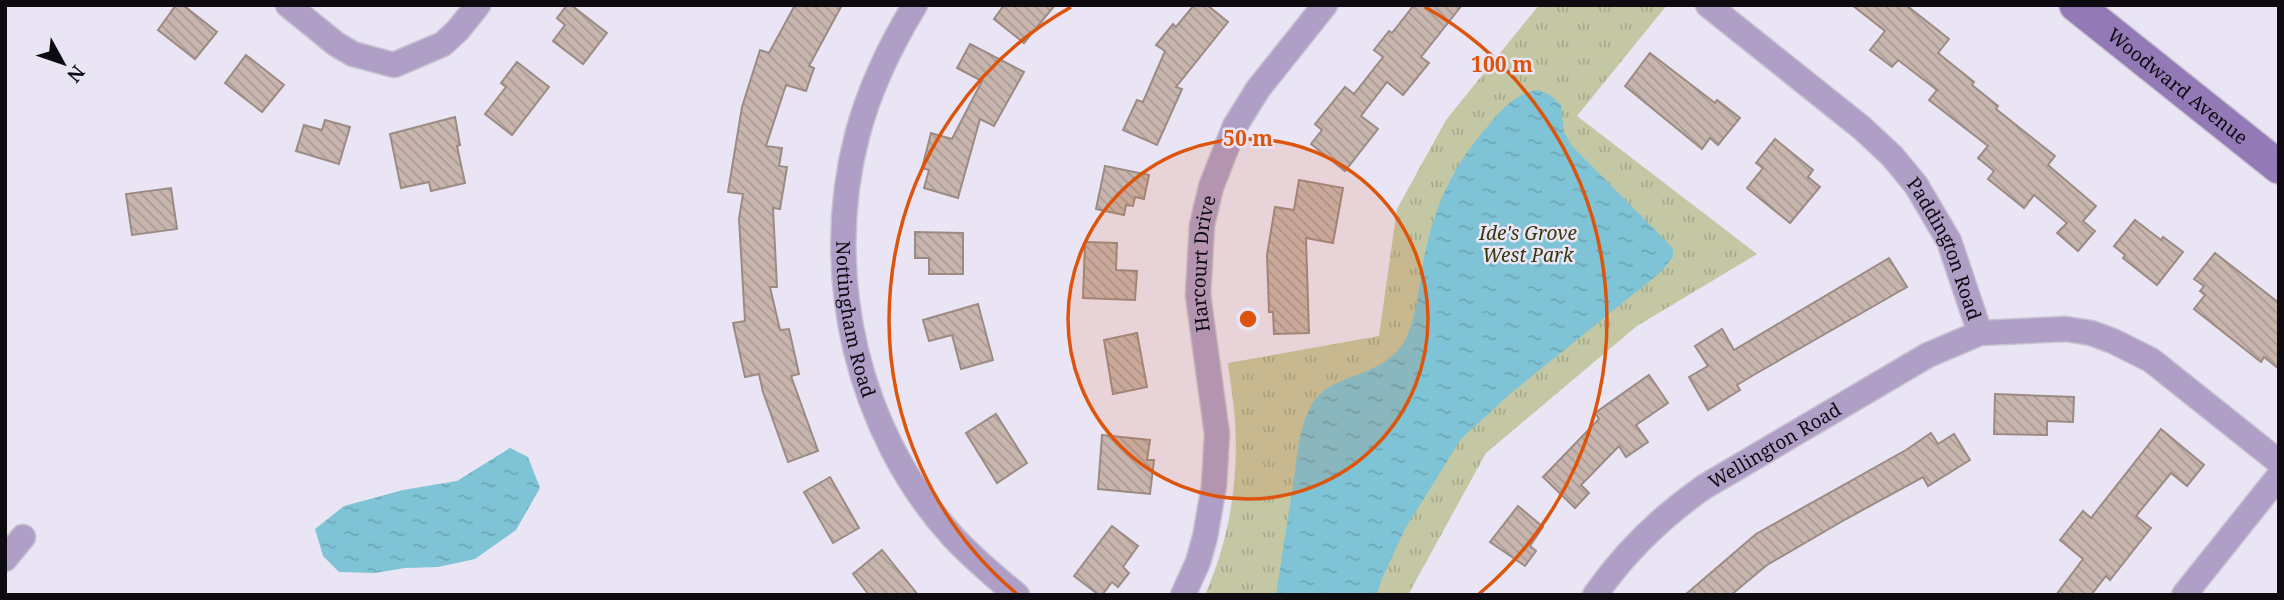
<svg xmlns="http://www.w3.org/2000/svg" width="2284" height="600" font-family="'Noto Serif',serif">
<defs>
<pattern id="grass-tufts" width="24" height="20" patternUnits="userSpaceOnUse" patternTransform="scale(1.75)"><rect width="24" height="20" fill="#c4c7a3"/><path d="M3 7l-1-3M5 7V3M7 7l1-3M15 17l-1-3M17 17v-4M19 17l1-3" fill="none" stroke="#a7aa8b"/></pattern>
<pattern id="water-ripples" width="26" height="14" patternUnits="userSpaceOnUse" patternTransform="scale(1.75)"><rect width="26" height="14" fill="#7fc4d6"/><path d="M2 4q2-2 4 0t4 0M15 11q2-2 4 0t4 0" fill="none" stroke="#6da7b7"/></pattern>
<pattern id="building-back-hatch" width="6" height="6" patternUnits="userSpaceOnUse" patternTransform="scale(1.75)"><rect width="6" height="6" fill="#c7b5ae"/><path d="M-1 5l2 2M0 0l6 6M5-1l2 2" fill="none" stroke="#aa9a95"/></pattern>
</defs>
<rect width="100%" height="100%" fill="#e9e5f5"/>
<path fill="url(#grass-tufts)" d="M 1539,5 L 1667,5 L 1577,116 L 1757,254 L 1637,326 L 1486,453 L 1408,595 L 1205,595 C 1229,541 1239,480 1235,422 C 1234,402 1230,382 1228,363 L 1379,336 L 1397,209 L 1446,120 Z"/>
<g fill="url(#water-ripples)">
<path d="M 1538,90 L 1550,95 L 1561,105 L 1564,132 L 1572,146 L 1667,242 L 1673,249 L 1673,257 L 1661,272 L 1511,393 L 1461,439 L 1405,529 L 1381,581 L 1377,595 L 1276,595 C 1282,556 1288,517 1294,479 C 1297,455 1299,427 1311,406 C 1331,369 1385,382 1407,336 C 1418,312 1419,283 1424,258 C 1435,205 1452,167 1488,126 C 1503,108 1514,94 1538,90 Z"/>
<path d="M 510,448 L 528,457 L 540,488 L 516,530 L 475,559 L 438,567 L 405,568 L 375,573 L 339,572 L 323,556 L 315,529 L 344,506 L 403,490 L 457,481 Z"/>
</g>
<g fill="url(#building-back-hatch)" stroke="#9c8b84" stroke-width="2">
<path d="M 176,5 L 183,5 L 217,32 L 195,59 L 158,30 Z"/>
<path d="M 567,5 L 571,5 L 607,33 L 583,64 L 553,41 L 565,25 L 557,18 Z"/>
<path d="M 795,5 L 842,5 L 809,66 L 814,68 L 806,91 L 786,85 L 766,146 L 782,148 L 779,166 L 787,167 L 780,209 L 773,208 L 777,287 L 770,287 L 780,330 L 789,329 L 799,374 L 791,376 L 818,451 L 788,462 L 763,392 L 759,374 L 745,377 L 733,323 L 745,321 L 739,219 L 743,194 L 728,192 L 742,107 L 760,50 L 769,53 Z"/>
<path d="M 1004,5 L 1055,5 L 1024,43 L 994,19 Z"/>
<path d="M 1194,5 L 1207,5 L 1228,22 L 1176,87 L 1182,89 L 1157,145 L 1123,130 L 1137,100 L 1143,102 L 1165,51 L 1156,45 L 1173,24 L 1176,27 Z"/>
<path d="M 1414,5 L 1462,5 L 1421,57 L 1429,63 L 1403,95 L 1387,82 L 1361,116 L 1378,129 L 1345,171 L 1311,144 L 1322,130 L 1315,124 L 1345,87 L 1354,94 L 1383,57 L 1374,50 L 1389,31 L 1392,33 Z"/>
<path d="M 1852,5 L 1906,5 L 1949,39 L 1938,53 L 1974,82 L 1972,85 L 1998,106 L 1996,109 L 2055,156 L 2048,165 L 2096,206 L 2083,221 L 2095,231 L 2078,251 L 2057,233 L 2067,223 L 2034,195 L 2024,208 L 1988,179 L 1994,171 L 1978,158 L 1988,146 L 1929,100 L 1937,90 L 1898,60 L 1892,67 L 1870,50 L 1885,31 Z"/>
<path d="M 970,44 L 1024,72 L 994,126 L 980,119 L 958,198 L 924,188 L 929,170 L 922,168 L 931,133 L 952,139 L 982,81 L 957,68 Z"/>
<path d="M 1650,53 L 1715,103 L 1717,100 L 1740,118 L 1718,145 L 1710,138 L 1702,149 L 1625,86 Z"/>
<path d="M 246,55 L 284,85 L 262,112 L 225,83 Z"/>
<path d="M 517,62 L 549,87 L 512,135 L 485,114 L 506,87 L 501,83 Z"/>
<path d="M 455,117 L 460,145 L 457,146 L 465,183 L 431,191 L 429,182 L 401,188 L 390,134 Z"/>
<path d="M 325,120 L 350,127 L 339,164 L 296,151 L 304,125 L 322,130 Z"/>
<path d="M 1775,139 L 1813,170 L 1808,177 L 1820,187 L 1790,223 L 1747,188 L 1763,168 L 1756,163 Z"/>
<path d="M 1105,166 L 1149,175 L 1144,199 L 1135,197 L 1133,206 L 1126,205 L 1124,215 L 1096,209 Z"/>
<path d="M 1299,180 L 1343,188 L 1333,243 L 1306,238 L 1309,333 L 1274,334 L 1273,312 L 1269,312 L 1267,255 L 1275,207 L 1294,210 Z"/>
<path d="M 171,188 L 177,229 L 132,235 L 126,194 Z"/>
<path d="M 2135,220 L 2161,240 L 2163,237 L 2183,252 L 2157,285 L 2123,258 L 2125,255 L 2114,246 Z"/>
<path d="M 915,232 L 963,233 L 963,274 L 929,274 L 929,258 L 915,258 Z"/>
<path d="M 1085,242 L 1117,243 L 1116,270 L 1137,271 L 1135,300 L 1083,298 Z"/>
<path d="M 2215,253 L 2279,303 L 2279,369 L 2264,357 L 2261,362 L 2194,309 L 2205,295 L 2200,291 L 2204,286 L 2194,279 Z"/>
<path d="M 1889,258 L 1907,287 L 1757,373 L 1737,385 L 1740,390 L 1708,410 L 1689,377 L 1708,366 L 1695,346 L 1722,329 L 1734,350 Z"/>
<path d="M 978,304 L 993,360 L 961,369 L 952,335 L 929,341 L 923,320 Z"/>
<path d="M 1137,333 L 1147,387 L 1113,394 L 1104,340 Z"/>
<path d="M 1649,375 L 1668,403 L 1636,425 L 1648,442 L 1626,457 L 1619,446 L 1581,485 L 1589,493 L 1575,508 L 1543,477 L 1599,419 L 1595,413 Z"/>
<path d="M 1995,394 L 2074,397 L 2073,422 L 2047,421 L 2047,435 L 1994,434 Z"/>
<path d="M 996,414 L 1027,463 L 997,483 L 966,433 Z"/>
<path d="M 2161,429 L 2204,465 L 2187,486 L 2171,473 L 2136,516 L 2151,528 L 2110,580 L 2106,576 L 2091,595 L 2056,595 L 2083,559 L 2060,540 L 2083,511 L 2091,518 Z"/>
<path d="M 1931,433 L 1938,444 L 1954,434 L 1970,460 L 1928,486 L 1923,477 L 1846,519 L 1767,565 L 1731,595 L 1685,595 L 1756,534 L 1906,450 Z"/>
<path d="M 1102,435 L 1150,440 L 1147,460 L 1154,460 L 1150,494 L 1098,489 Z"/>
<path d="M 830,477 L 859,528 L 833,543 L 804,492 Z"/>
<path d="M 1518,506 L 1543,527 L 1530,546 L 1536,551 L 1525,566 L 1490,542 Z"/>
<path d="M 1112,526 L 1138,546 L 1123,567 L 1129,573 L 1118,587 L 1112,582 L 1102,595 L 1099,595 L 1074,576 Z"/>
<path d="M 882,550 L 918,595 L 869,595 L 853,574 Z"/>
</g>
<g fill="none" stroke-linecap="round" stroke-linejoin="round">
<g stroke="#c6c2d0" stroke-width="27">
<g id="street">
<path d="M 288,5 L 336,44 L 353,54 L 394,65 L 443,44 L 458,30 L 478,5"/>
<path id="s1" d="M 915,5 C 890,46 869,90 857,136 C 821,274 857,432 954,538 C 974,559 995,577 1017,595"/>
<path id="s2" d="M 1708,5 L 1862,128 L 1892,156 L 1916,185 L 1949,241 L 1980,333"/>
<path d="M 5,559 L 23,537"/>
<path id="s3" d="M 1183,595 L 1198,562 L 1205,537 L 1214,486 L 1217,434 L 1198,295 L 1202,225 L 1211,187 L 1235,126 L 1258,89 L 1325,5"/>
<path id="s4" d="M 1595,595 C 1625,552 1661,517 1704,487 L 1928,355 L 1980,333 L 2066,329 L 2091,333 L 2113,341 L 2151,360 L 2279,462"/>
<path d="M 2184,595 L 2279,476"/>
</g>
</g>
<g stroke="#c6c2d0" stroke-width="36">
<g id="secondary">
<path id="s5" d="M 2076,5 L 2279,167"/>
</g>
</g>
<use href="#street" stroke="#af9fc7" stroke-width="24"/>
<use href="#secondary" stroke="#937ab6" stroke-width="33"/>
</g>
<circle cx="1248" cy="319" r="180" fill="#dd550c" fill-opacity=".12"/>
<g fill="none" stroke="#dd550c" stroke-width="3.5">
<circle cx="1248" cy="319" r="180"/>
<path d="M1017 594A359 359 0 0 1 1071 7M1425 7A359 359 0 0 1 1479 594"/>
</g>
<g text-anchor="middle" stroke-width="5" stroke-linejoin="round" paint-order="stroke">
<g font-size="19" fill="#0d0b10" stroke="#e9e5f5">
<text dy="7" stroke="none"><textPath href="#s5" startOffset="130">Woodward Avenue</textPath></text>
<text dy="7" stroke="none"><textPath href="#s2" startOffset="346">Paddington Road</textPath></text>
<text dy="7" stroke="none"><textPath href="#s3" startOffset="338">Harcourt Drive</textPath></text>
<text dy="7" stroke="none"><textPath href="#s1" startOffset="329">Nottingham Road</textPath></text>
<text dy="7" stroke="none"><textPath href="#s4" startOffset="236">Wellington Road</textPath></text>
</g>
<g font-size="19" font-style="italic" fill="#37380d" stroke="#e9e5f5">
<text x="1528" y="240">Ide's Grove<tspan x="1528" dy="22">West Park</tspan></text>
</g>
</g>
<circle cx="1248" cy="319" r="10" fill="#dd550c" stroke="#e9e5f5" stroke-width="3.5"/>
<g font-size="21" text-anchor="middle" font-weight="bold" fill="#dd550c" stroke="#e9e5f5" stroke-width="5" stroke-linejoin="round" paint-order="stroke">
<text x="1502" y="72">100 m</text>
<text x="1248" y="146">50 m</text>
</g>
<rect width="2284" height="600" fill="none" stroke="#0d0b10" stroke-width="14"/>
<g transform="translate(63 63) rotate(130)" stroke="#e9e5f5" stroke-width="5" paint-order="stroke">
<path d="M0-5L12 26L0 18L-12 26Z" fill="#0d0b10"/>
<text y="-10" font-size="19" font-weight="bold" text-anchor="middle" fill="#0d0b10">N</text>
</g>
</svg>
